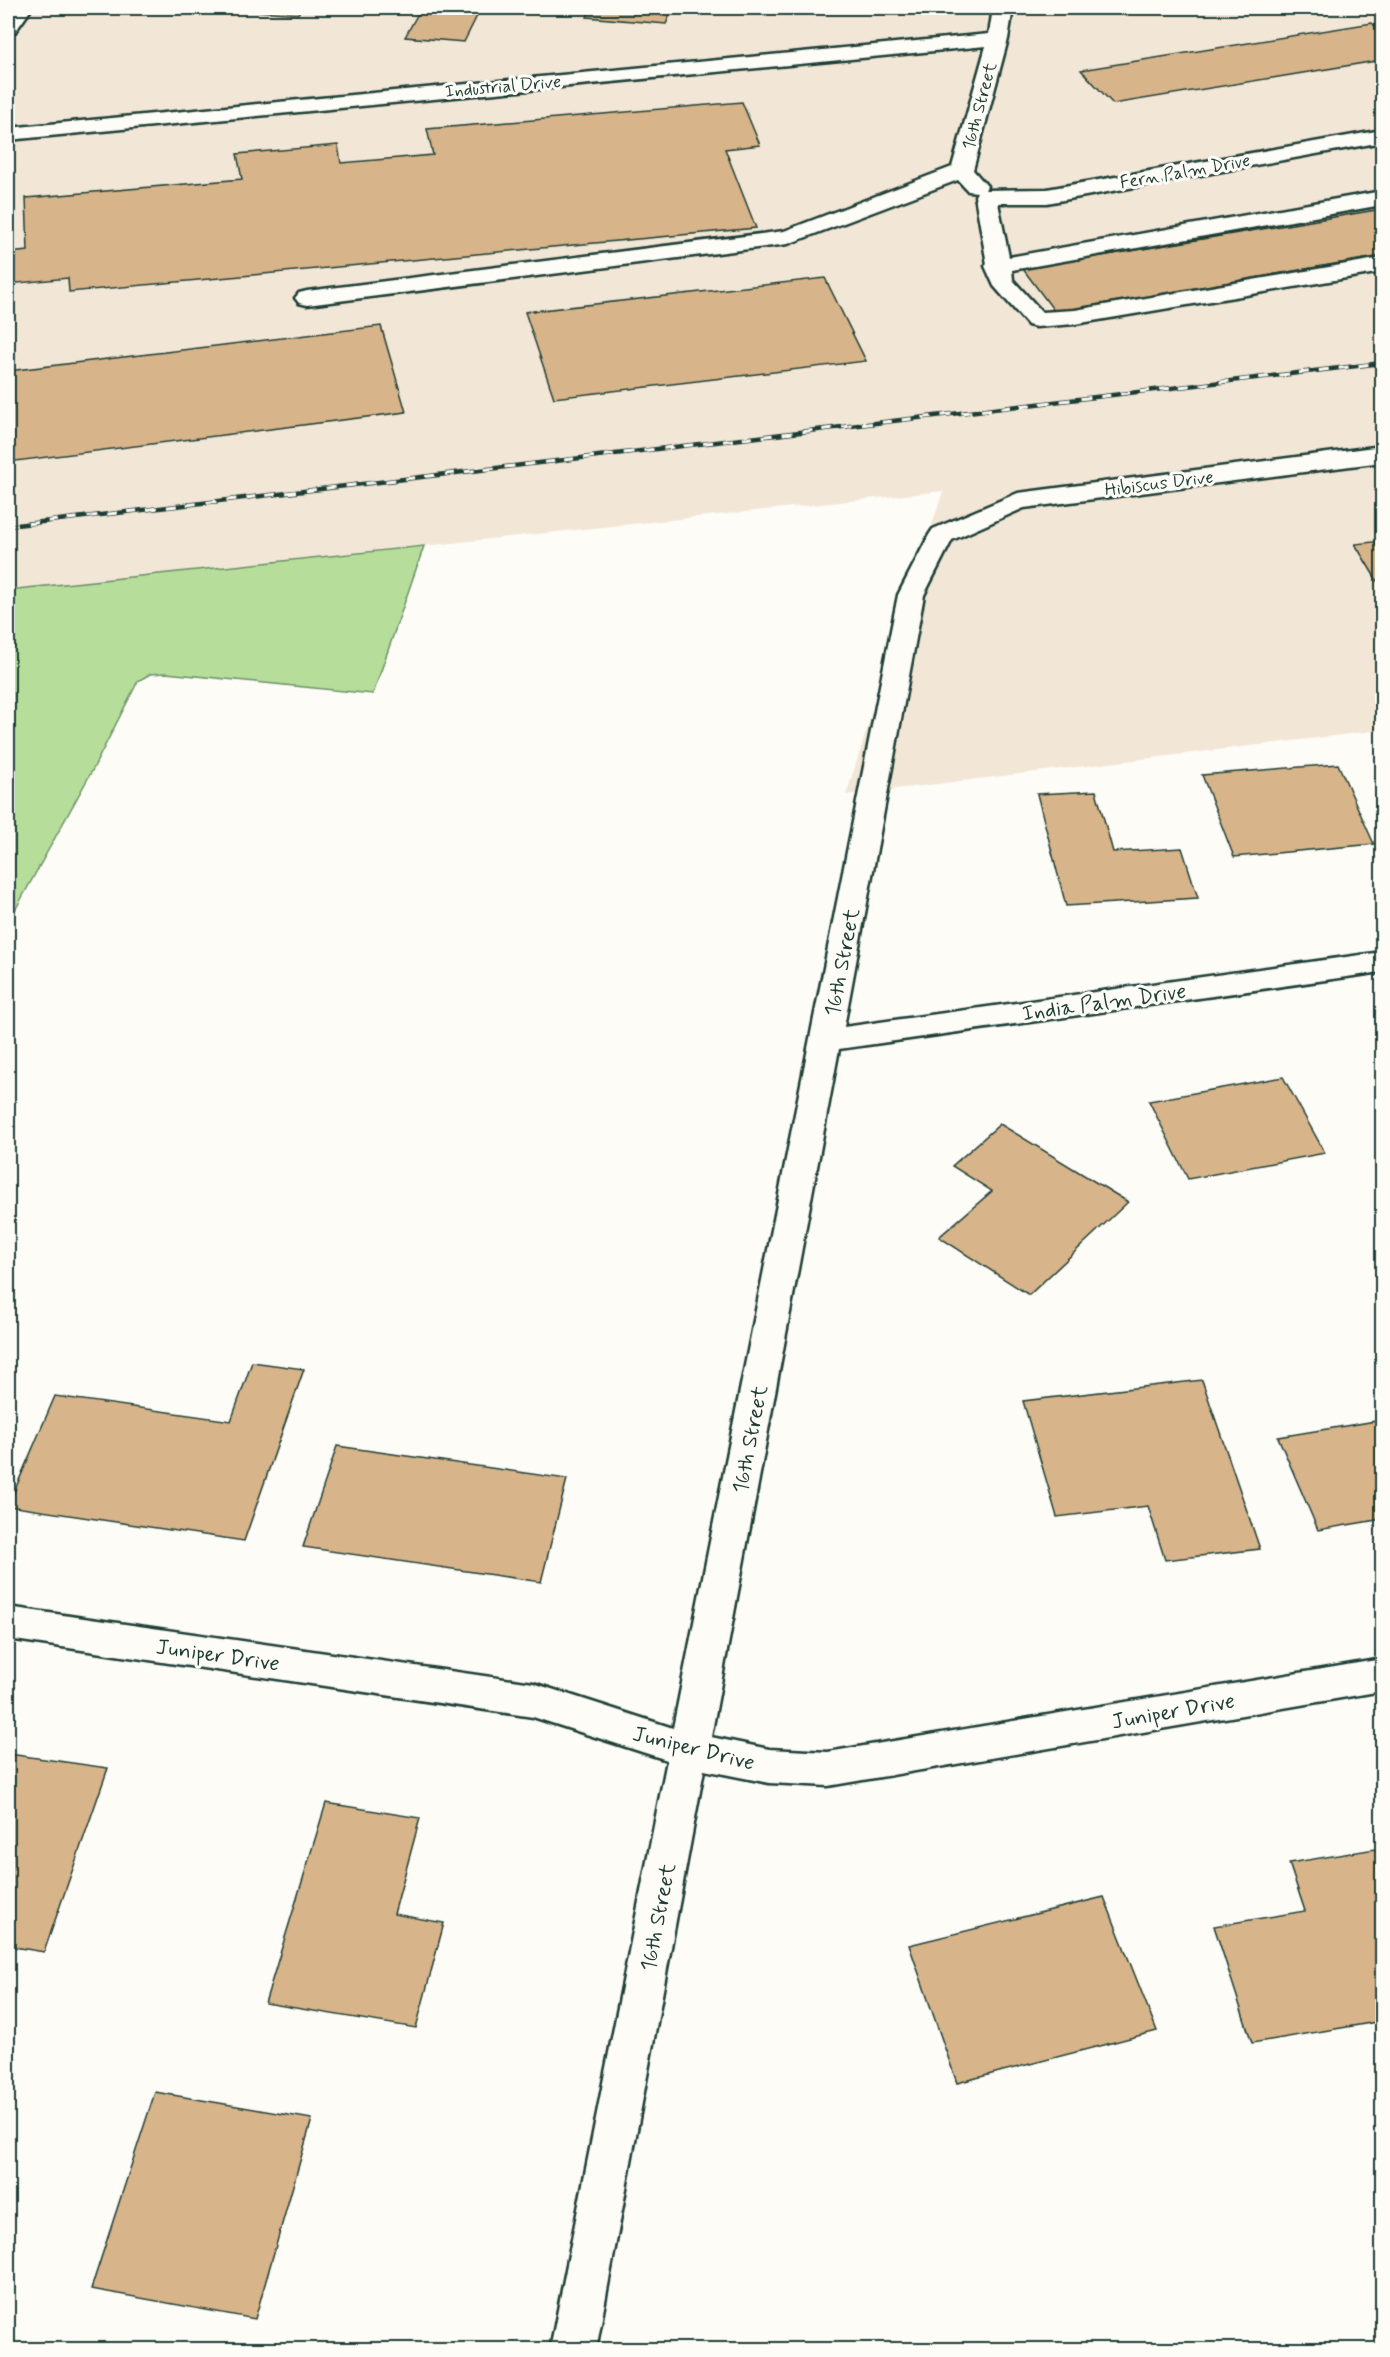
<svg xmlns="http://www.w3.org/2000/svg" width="1390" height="2357" font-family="Mynerve,sans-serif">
<rect width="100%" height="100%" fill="#fdfcf7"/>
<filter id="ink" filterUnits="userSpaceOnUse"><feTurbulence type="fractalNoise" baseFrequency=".0167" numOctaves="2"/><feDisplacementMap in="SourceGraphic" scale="12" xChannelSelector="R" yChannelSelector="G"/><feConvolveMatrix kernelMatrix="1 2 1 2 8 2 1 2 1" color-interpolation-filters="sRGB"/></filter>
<g filter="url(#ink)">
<path fill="#f2e6d6" d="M 8,8 L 1380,8 L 1382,9 L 1382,730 L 846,795 L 943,491 L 8,590 Z"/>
<path fill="#b6de9a" stroke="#6a8e67" stroke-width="1.5" d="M 424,546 L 373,694 L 166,673 L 150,674 L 138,681 L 93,769 L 8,923 L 8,590 Z"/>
<g fill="#d7b489" stroke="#1f3d34" stroke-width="1.5">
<path d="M 218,8 L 301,8 L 298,14 Z"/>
<path d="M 421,8 L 481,8 L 464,42 L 405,37 Z"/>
<path d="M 591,8 L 673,8 L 666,24 L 587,17 Z"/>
<path d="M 1372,23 L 1382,33 L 1382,60 L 1113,104 L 1081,70 Z"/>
<path d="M 742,102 L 760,145 L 725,149 L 756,228 L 69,292 L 68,278 L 8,284 L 8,253 L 28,251 L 26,198 L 242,179 L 237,154 L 338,145 L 341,163 L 433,155 L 427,129 Z"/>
<path d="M 1382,209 L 1382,256 L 1055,312 L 1023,269 Z"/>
<path d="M 825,278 L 866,361 L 554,398 L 525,312 Z"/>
<path d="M 381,326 L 406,412 L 8,462 L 8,371 Z"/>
<path d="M 1382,541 L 1382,589 L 1355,544 Z"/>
<path d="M 1338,764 L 1374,844 L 1234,857 L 1202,775 Z"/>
<path d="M 1096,791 L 1113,852 L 1182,848 L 1198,898 L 1066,906 L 1037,794 Z"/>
<path d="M 1283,1077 L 1325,1153 L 1188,1179 L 1149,1101 Z"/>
<path d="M 1000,1124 L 1128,1202 L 1029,1295 L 939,1237 L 992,1191 L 952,1166 Z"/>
<path d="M 252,1362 L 304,1369 L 244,1541 L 8,1506 L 55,1396 L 231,1421 Z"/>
<path d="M 1202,1380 L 1260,1549 L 1165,1560 L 1148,1506 L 1057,1517 L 1023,1401 Z"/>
<path d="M 1382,1420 L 1382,1519 L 1318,1530 L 1278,1437 Z"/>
<path d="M 337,1446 L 567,1479 L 541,1582 L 303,1547 Z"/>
<path d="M 9,1754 L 108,1768 L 44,1952 L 8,1946 Z"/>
<path d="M 326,1803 L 420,1818 L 394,1914 L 444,1923 L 416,2028 L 265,2003 Z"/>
<path d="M 1375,1849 L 1382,1869 L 1382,2021 L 1252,2043 L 1214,1926 L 1305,1911 L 1289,1863 Z"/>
<path d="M 1104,1897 L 1157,2031 L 957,2083 L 909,1945 Z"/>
<path d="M 155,2092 L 312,2119 L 255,2319 L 91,2289 Z"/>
</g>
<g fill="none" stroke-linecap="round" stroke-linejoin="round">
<g stroke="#1f3d34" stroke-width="5">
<g id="minor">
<path d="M 12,8 L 32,8 L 15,32 L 8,34 L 8,14 Z"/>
<path d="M 993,8 L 1013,8 L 1008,39 L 973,170 L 987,186 L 985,190 L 1047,189 L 1382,130 L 1382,142 L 1047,203 L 998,203 L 1009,257 L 1382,191 L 1382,205 L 1012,270 L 1013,280 L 1042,312 L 1075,310 L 1382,258 L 1382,272 L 1075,324 L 1036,327 L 1028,325 L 994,286 L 985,266 L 987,264 L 975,196 L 977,192 L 968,191 L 958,180 L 788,244 L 307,305 L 299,303 L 295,298 L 299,293 L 307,291 L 784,231 L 952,167 L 986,46 L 8,140 L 8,128 L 989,34 Z"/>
<path d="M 1382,446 L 1382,462 L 1024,508 L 952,540 L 924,595 L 844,1027 L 1382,952 L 1382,972 L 839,1049 L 711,1737 L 769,1749 L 828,1752 L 1382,1659 L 1382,1691 L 828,1786 L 769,1783 L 704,1770 L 596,2350 L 550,2350 L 667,1760 L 533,1717 L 8,1639 L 8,1607 L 533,1683 L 673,1728 L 898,595 L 929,535 L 933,529 L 1018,493 Z"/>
</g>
</g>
<use href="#minor" fill="#fdfcf7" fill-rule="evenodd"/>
<g stroke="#1f3d34" stroke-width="4.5">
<path id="rail" d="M 8,526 L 1382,363"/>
</g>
<use href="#rail" stroke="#fdfcf7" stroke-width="3" stroke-dasharray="10" stroke-linecap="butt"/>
</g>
</g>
<g text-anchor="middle" stroke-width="6" stroke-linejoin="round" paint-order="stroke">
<g font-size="18" fill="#1f3d34" stroke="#fdfcf7">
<text transform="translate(503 86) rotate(-5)" y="6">Industrial Drive</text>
<text transform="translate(979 106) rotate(-75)" y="6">16th Street</text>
<text transform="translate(1185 171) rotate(-10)" y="6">Fern Palm Drive</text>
<text transform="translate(1159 483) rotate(-7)" y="6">Hibiscus Drive</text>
</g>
<g font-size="22" fill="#1f3d34" stroke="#fdfcf7">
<text transform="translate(841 962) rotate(-79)" y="8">16th Street</text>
<text transform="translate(1104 1001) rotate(-8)" y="8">India Palm Drive</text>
<text transform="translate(749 1439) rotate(-79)" y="8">16th Street</text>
<text transform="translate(218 1654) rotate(8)" y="8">Juniper Drive</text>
<text transform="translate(1173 1710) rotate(-10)" y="8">Juniper Drive</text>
<text transform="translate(694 1747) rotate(14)" y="8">Juniper Drive</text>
<text transform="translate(657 1917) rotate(-79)" y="8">16th Street</text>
</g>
</g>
<rect width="1390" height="2357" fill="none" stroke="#fdfcf7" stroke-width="30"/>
<rect x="15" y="15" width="1360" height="2327" fill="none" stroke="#1f3d34" stroke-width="2" filter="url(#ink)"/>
</svg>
